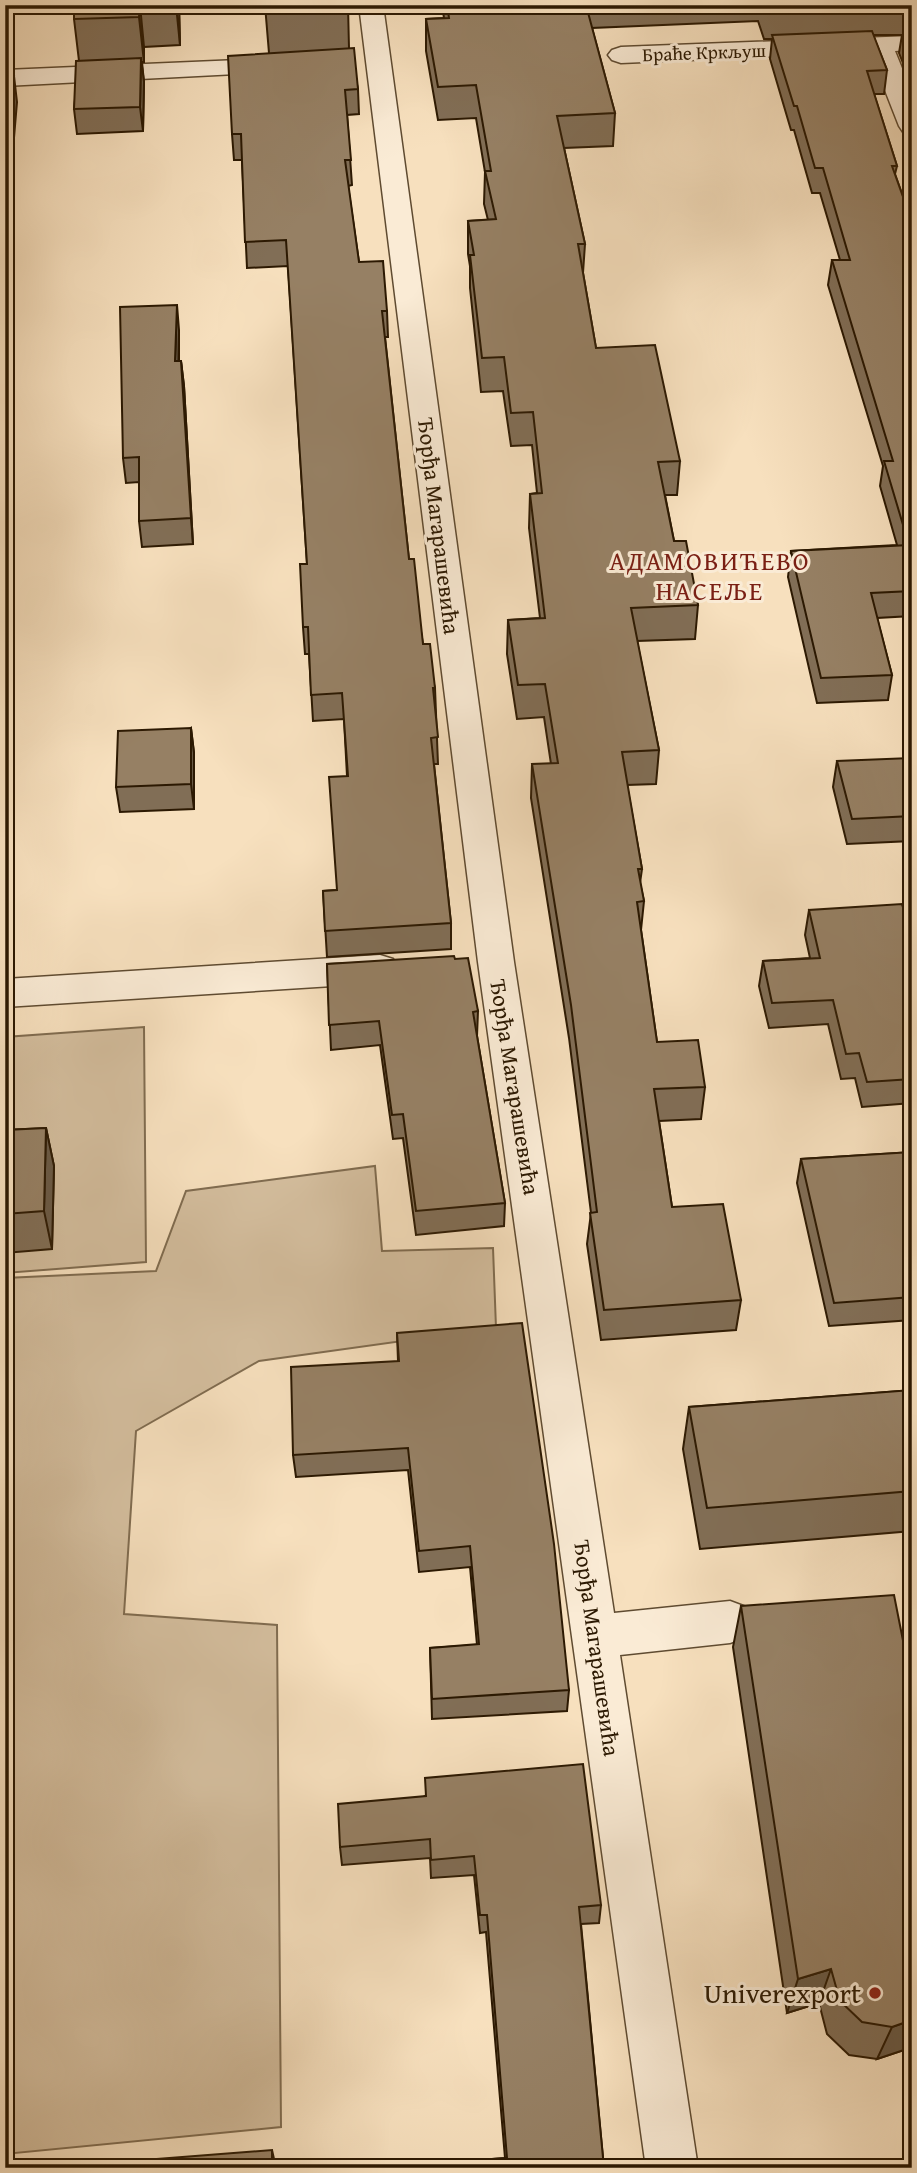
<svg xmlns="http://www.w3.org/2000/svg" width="917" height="2173" font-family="'Gentium Book Plus',serif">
<rect width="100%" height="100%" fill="#f7e0be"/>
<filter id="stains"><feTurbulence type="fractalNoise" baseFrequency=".00286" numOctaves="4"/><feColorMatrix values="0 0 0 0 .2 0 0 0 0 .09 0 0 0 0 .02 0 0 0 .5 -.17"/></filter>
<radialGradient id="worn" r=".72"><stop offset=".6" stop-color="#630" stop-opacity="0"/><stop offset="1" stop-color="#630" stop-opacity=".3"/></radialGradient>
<g fill="#d4be9e" stroke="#806c50" stroke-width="2">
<path d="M 144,1027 L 146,1262 L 5,1273 L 5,1037 Z"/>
<path d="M 375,1166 L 382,1251 L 493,1248 L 496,1328 L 259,1361 L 136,1431 L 124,1614 L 277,1625 L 281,2127 L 5,2154 L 5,1278 L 156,1271 L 186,1191 Z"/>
</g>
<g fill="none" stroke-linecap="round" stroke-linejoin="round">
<g stroke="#5f4b31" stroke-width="3">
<g id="minor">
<path d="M 359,5 L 383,5 L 514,962 L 614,1613 L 730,1601 L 746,1607 L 753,1622 L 746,1637 L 730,1643 L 620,1655 L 698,2168 L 646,2168 L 478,962 Z"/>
<path d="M 912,36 L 912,50 L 895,51 L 912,93 L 912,134 L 903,132 L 899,126 L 870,52 L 621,63 L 612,60 L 608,55 L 612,50 L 621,47 Z"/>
<path d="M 283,58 L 292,61 L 296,66 L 292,71 L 5,86 L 5,70 Z"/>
<path d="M 380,955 L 393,959 L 398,969 L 393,979 L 380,983 L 5,1007 L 5,979 Z"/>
</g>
</g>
<use href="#minor" fill="#faebd5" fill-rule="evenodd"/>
</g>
<g fill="#816e56" stroke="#2c1902" stroke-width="2">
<path d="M 74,5 L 179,5 L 180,45 L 144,47 L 144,62 L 142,62 L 144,82 L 143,131 L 77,134 L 74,109 L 79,61 L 74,19 Z"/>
<path d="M 265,5 L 348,5 L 349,48 L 358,89 L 359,114 L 347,115 L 352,185 L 348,186 L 359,262 L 387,311 L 388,337 L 385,337 L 409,559 L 423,644 L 435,688 L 438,764 L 434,764 L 451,923 L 451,949 L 327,957 L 323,891 L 337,890 L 347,776 L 344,719 L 313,721 L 309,654 L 305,654 L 303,627 L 307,564 L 288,266 L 247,268 L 242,160 L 234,160 L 232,134 L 269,53 Z"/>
<path d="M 442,5 L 912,5 L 912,86 L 899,53 L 902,35 L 873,35 L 887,70 L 884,94 L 874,94 L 897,166 L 895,174 L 912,222 L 912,616 L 877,618 L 892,675 L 888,700 L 817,703 L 788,577 L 791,551 L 897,545 L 880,486 L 883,466 L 828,285 L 832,260 L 840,260 L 820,193 L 812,193 L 794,130 L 791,130 L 770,59 L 772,39 L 764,39 L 758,21 L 592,28 L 615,113 L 613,146 L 564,148 L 585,244 L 583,273 L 596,348 L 680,461 L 677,495 L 665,495 L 674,541 L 698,605 L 695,639 L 637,641 L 659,750 L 656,784 L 627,785 L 642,869 L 640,883 L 644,901 L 641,930 L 657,1042 L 705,1087 L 701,1119 L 659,1121 L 672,1207 L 741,1300 L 736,1330 L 601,1340 L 587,1244 L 591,1213 L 569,1038 L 531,798 L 532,764 L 551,764 L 544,717 L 517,719 L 507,654 L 508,620 L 540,618 L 529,528 L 530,494 L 537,493 L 532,445 L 511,446 L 503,391 L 481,392 L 470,288 L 470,266 L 468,254 L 468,221 L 488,220 L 484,204 L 485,172 L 476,118 L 438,120 L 426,51 L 426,19 L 444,18 Z"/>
<path d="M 179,330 L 179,361 L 181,361 L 184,386 L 193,544 L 142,547 L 139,521 L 139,482 L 126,483 L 123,458 Z"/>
<path d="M 191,728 L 194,753 L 194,809 L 120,812 L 116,787 Z"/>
<path d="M 837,761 L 912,761 L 912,841 L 847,844 L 833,787 Z"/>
<path d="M 809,910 L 912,939 L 912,1103 L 862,1107 L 855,1078 L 841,1079 L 828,1024 L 769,1028 L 759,986 L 763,961 L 810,958 L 805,935 Z"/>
<path d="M 455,959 L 478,1011 L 477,1036 L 505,1203 L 504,1226 L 416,1235 L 403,1138 L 393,1139 L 380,1045 L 331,1050 L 327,964 Z"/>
<path d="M 46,1128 L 54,1166 L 52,1249 L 5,1253 L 5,1130 Z"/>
<path d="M 912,1152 L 912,1320 L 829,1326 L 797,1183 L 801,1159 Z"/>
<path d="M 397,1333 L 569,1690 L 567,1711 L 432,1719 L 430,1648 L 477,1645 L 470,1567 L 419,1572 L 408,1470 L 296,1477 L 293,1455 L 398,1361 Z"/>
<path d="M 912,1390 L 912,1531 L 700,1549 L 683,1449 L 689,1407 Z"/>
<path d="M 741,1606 L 912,1686 L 912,2059 L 907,2049 L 877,2059 L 849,2055 L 827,2034 L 819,2003 L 787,2013 L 733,1647 Z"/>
<path d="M 425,1796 L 601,1905 L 599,1923 L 581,1924 L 604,2168 L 493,2168 L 493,2159 L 505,2158 L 486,1932 L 480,1933 L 474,1875 L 431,1878 L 430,1858 L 342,1865 L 340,1847 Z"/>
</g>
<g fill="#695a46" stroke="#2c1902" stroke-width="2">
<path d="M 140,5 L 144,47 L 144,62 L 139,17 Z"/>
<path d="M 176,5 L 179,5 L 180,45 Z"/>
<path d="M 141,58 L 144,82 L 143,131 L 140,107 Z"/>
<path d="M 14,76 L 17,102 L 7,221 L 5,211 L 5,167 Z"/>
<path d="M 177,305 L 179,330 L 178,386 L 175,361 Z"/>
<path d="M 181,361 L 184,386 L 193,544 L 191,518 Z"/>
<path d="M 191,728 L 194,753 L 194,809 L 191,784 Z"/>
<path d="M 46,1128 L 54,1166 L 52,1249 L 44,1211 Z"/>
<path d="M 831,1969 L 819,2003 L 787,2013 L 798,1979 Z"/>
<path d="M 912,2020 L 912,2039 L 907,2049 L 877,2059 L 892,2027 Z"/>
<path d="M 272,2150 L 276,2168 L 272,2168 Z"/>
</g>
<g fill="#968064" stroke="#2c1902" stroke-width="2">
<path d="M 74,5 L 140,5 L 139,17 L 74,19 Z"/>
<path d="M 266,5 L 348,5 L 348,8 L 266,11 Z"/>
<path d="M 447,5 L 586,5 L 615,113 L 557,116 L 585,244 L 578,244 L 596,348 L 655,345 L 680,461 L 658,462 L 674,541 L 686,541 L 698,605 L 631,608 L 659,750 L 622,752 L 642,869 L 638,869 L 644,901 L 637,902 L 657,1042 L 698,1040 L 705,1087 L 654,1089 L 672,1207 L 723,1204 L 741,1300 L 604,1310 L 590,1213 L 597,1212 L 571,1005 L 532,764 L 558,763 L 545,684 L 518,685 L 508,620 L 545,618 L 530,494 L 542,493 L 533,412 L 511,413 L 504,357 L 482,358 L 470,255 L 474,255 L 468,221 L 496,219 L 485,171 L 491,171 L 476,85 L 438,87 L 426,19 L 449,18 Z"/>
<path d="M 766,5 L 817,5 L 767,7 Z"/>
<path d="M 912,20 L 912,41 L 904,21 Z"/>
<path d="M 872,31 L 887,70 L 867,71 L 897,166 L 892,166 L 912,222 L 912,591 L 871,593 L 892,675 L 821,678 L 791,551 L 909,545 L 884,461 L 893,461 L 832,260 L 850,260 L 823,168 L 815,168 L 797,106 L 794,106 L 772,35 Z"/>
<path d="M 354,48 L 358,89 L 345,90 L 351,160 L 345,160 L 359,262 L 383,261 L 387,311 L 382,311 L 409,559 L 414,559 L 423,644 L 430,644 L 435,688 L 433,688 L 438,737 L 431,738 L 451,923 L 325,931 L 323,891 L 337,890 L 329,777 L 348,776 L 342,693 L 311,695 L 308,627 L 303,627 L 300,564 L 307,564 L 286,240 L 245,242 L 241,134 L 232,134 L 228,56 Z"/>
<path d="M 141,58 L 140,107 L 74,109 L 76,61 Z"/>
<path d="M 5,76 L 14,76 L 5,167 Z"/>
<path d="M 177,305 L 175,361 L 181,361 L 191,518 L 139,521 L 139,457 L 123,458 L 120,307 Z"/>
<path d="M 191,728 L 191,784 L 116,787 L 118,731 Z"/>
<path d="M 911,758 L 912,816 L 852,819 L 837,761 Z"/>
<path d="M 902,904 L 912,939 L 912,1079 L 867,1082 L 859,1053 L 846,1054 L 833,1000 L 772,1003 L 763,961 L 820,958 L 809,910 Z"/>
<path d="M 454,956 L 455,959 L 468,958 L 478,1011 L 473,1012 L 505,1203 L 416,1211 L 403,1114 L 392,1115 L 379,1021 L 329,1025 L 327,964 Z"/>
<path d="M 46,1128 L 44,1211 L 5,1214 L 5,1130 Z"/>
<path d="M 912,1152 L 912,1297 L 834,1303 L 801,1159 Z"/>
<path d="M 522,1323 L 554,1544 L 569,1690 L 432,1699 L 430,1648 L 479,1644 L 470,1546 L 419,1551 L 408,1448 L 293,1455 L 291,1367 L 399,1361 L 397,1333 Z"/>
<path d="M 912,1390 L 912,1491 L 707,1508 L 689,1407 Z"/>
<path d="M 894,1595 L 912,1686 L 912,2020 L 892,2027 L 862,2022 L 840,2001 L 831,1969 L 798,1979 L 741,1606 Z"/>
<path d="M 583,1764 L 601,1905 L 579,1907 L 604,2168 L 494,2168 L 493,2159 L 507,2158 L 487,1915 L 480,1915 L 474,1856 L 431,1860 L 430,1839 L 340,1847 L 338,1804 L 426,1796 L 425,1778 Z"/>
<path d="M 272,2150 L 272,2168 L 41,2168 Z"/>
</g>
<circle fill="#8f2418" stroke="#faebd5" stroke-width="2.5" cx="875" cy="1993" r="7"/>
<g text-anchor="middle" stroke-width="6" stroke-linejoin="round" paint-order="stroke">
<g font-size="19" fill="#2c1902" stroke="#faebd5">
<text transform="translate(704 52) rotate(-2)" y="7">Браће Кркљуш</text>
</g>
<g font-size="23" fill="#2c1902" stroke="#faebd5">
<text transform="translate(439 526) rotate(83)" y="8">Ђорђа Магарашевића</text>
<text transform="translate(515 1087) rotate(81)" y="8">Ђорђа Магарашевића</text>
<text transform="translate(597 1648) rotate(82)" y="8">Ђорђа Магарашевића</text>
</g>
<g font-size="26" letter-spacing="2" fill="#7a1f14" stroke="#faebd5">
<text x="710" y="570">АДАМОВИЋЕВО<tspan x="710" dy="30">НАСЕЉЕ</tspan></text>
</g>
<g font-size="28" fill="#2c1902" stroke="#faebd5" text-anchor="end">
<text x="861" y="2003">Univerexport</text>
</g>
</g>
<rect width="917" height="2173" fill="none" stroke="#f7e0be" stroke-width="28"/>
<rect x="7" y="7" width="903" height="2159" fill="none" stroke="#2c1902" stroke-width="3.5"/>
<rect x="14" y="14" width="889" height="2145" fill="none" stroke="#2c1902" stroke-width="2"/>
<rect width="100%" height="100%" filter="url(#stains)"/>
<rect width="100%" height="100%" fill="url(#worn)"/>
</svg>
